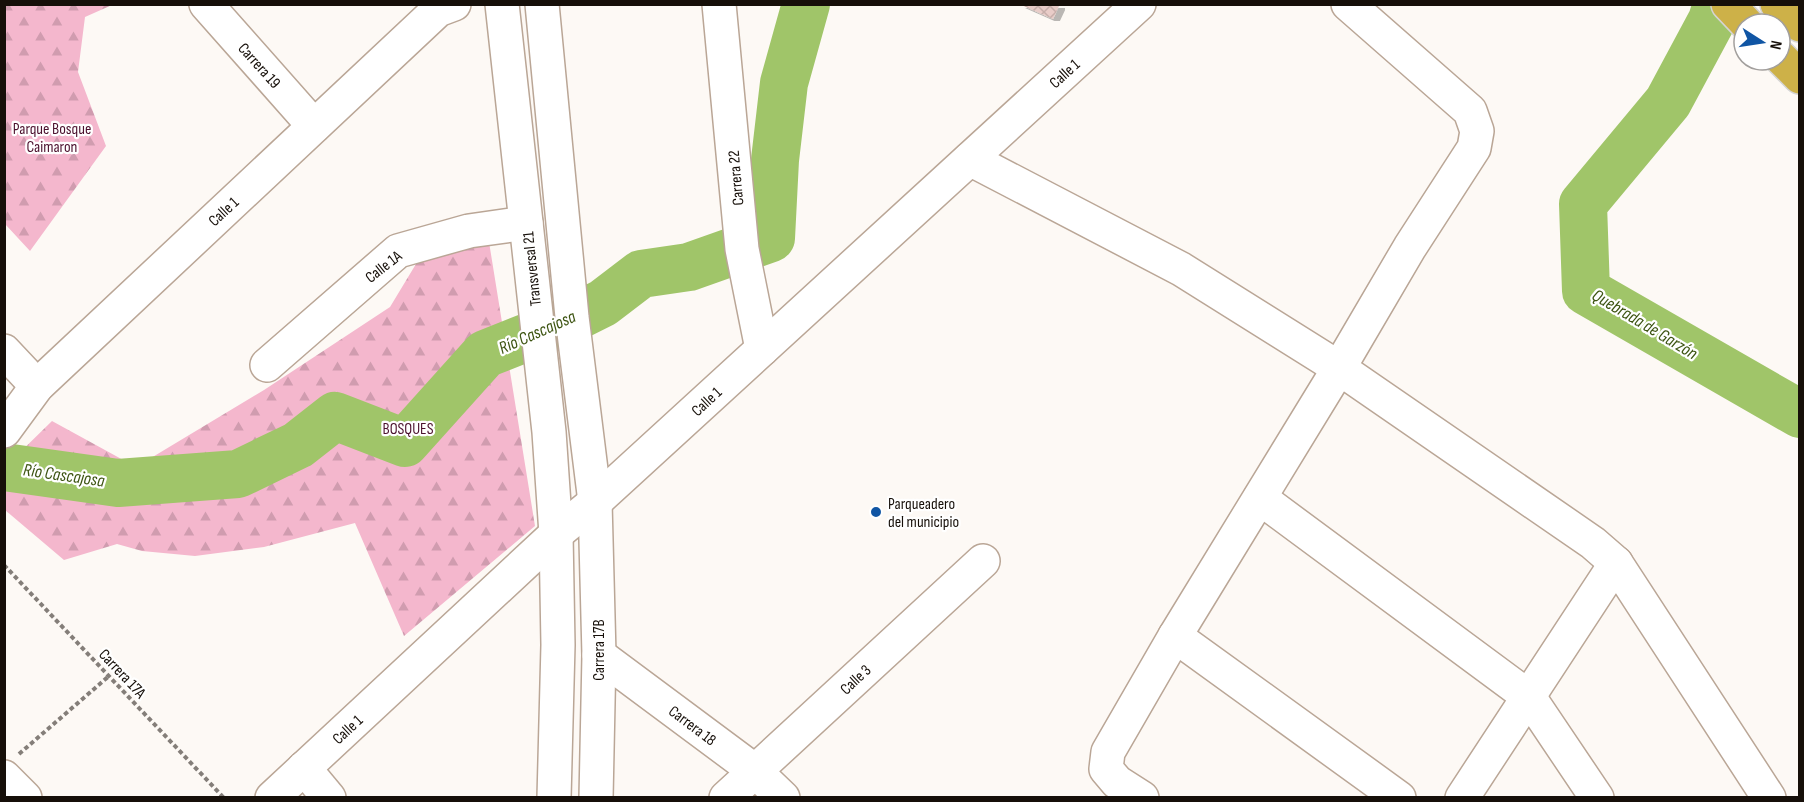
<svg xmlns="http://www.w3.org/2000/svg" width="1804" height="802" font-family="'Sofia Sans Condensed',sans-serif">
<defs>
<pattern id="forest-firs" width="22" height="20" patternUnits="userSpaceOnUse" patternTransform="scale(1.5)"><rect width="22" height="20" fill="#f4b7cd"/><path d="M5 1l3.5 6h-7zM16 11l3.5 6h-7z" fill="#d09caf"/></pattern>
<pattern id="building-cross-hatch" width="8" height="8" patternUnits="userSpaceOnUse" patternTransform="scale(1.5)"><rect width="8" height="8" fill="#e9ccc8"/><path d="M0 0l8 8M0 8l8-8" fill="none" stroke="#c7aeaa"/></pattern>
<filter id="shadow"><feDropShadow dx="6" dy="4" stdDeviation="0" flood-color="#0004"/></filter>
</defs>
<rect width="100%" height="100%" fill="#fdf9f5"/>
<g fill="url(#forest-firs)">
<path d="M 5,4 L 112,5 L 85,17 L 78,72 L 106,146 L 30,251 L 5,224 Z"/>
<path d="M 489,242 L 535,526 L 404,636 L 355,523 L 264,547 L 195,556 L 142,551 L 117,544 L 64,560 L 5,510 L 5,467 L 52,421 L 136,467 L 264,390 L 390,307 L 419,259 Z"/>
</g>
<g fill="none" stroke-linecap="round" stroke-linejoin="round">
<g stroke="#a0c569" stroke-width="48">
<path d="M 1717,4 L 1712,20 L 1668,102 L 1583,204 L 1586,291 L 1800,414"/>
<path d="M 4,467 L 118,483 L 238,474 L 298,445 L 335,416 L 405,443 L 485,354 L 561,324 L 603,303 L 641,274 L 689,267 L 771,238 L 775,160 L 784,83 L 806,4"/>
</g>
</g>
<path fill="url(#building-cross-hatch)" filter="url(#shadow)" d="M 1019,4 L 1060,4 L 1053,19 Z"/>
<g fill="none" stroke-linecap="round" stroke-linejoin="round">
<g stroke="#baa696" stroke-width="36">
<g id="minor">
<path d="M 206,4 L 314,126"/>
<path d="M 502,4 L 549,432 L 556,534 L 558,645 L 554,798"/>
<path d="M 542,4 L 572,317 L 595,502 L 599,655 L 596,798"/>
<path d="M 719,4 L 742,249 L 762,349"/>
<path d="M 970,159 L 1181,269 L 1339,368 L 1593,543 L 1616,563 L 1769,798"/>
<path d="M 4,351 L 37,386"/>
<path d="M 267,365 L 398,251 L 469,231 L 526,223"/>
<path d="M 4,431 L 37,386 L 438,10 L 454,4"/>
<path d="M 1260,498 L 1529,697 L 1597,798"/>
<path d="M 1175,636 L 1399,798"/>
<path d="M 599,655 L 755,771 L 783,798"/>
<path d="M 304,768 L 329,798"/>
<path d="M 4,777 L 25,798"/>
<path d="M 272,798 L 556,534 L 595,502 L 1139,4"/>
<path d="M 726,798 L 983,561"/>
<path d="M 1142,798 L 1117,782 L 1106,769 L 1108,752 L 1175,636 L 1339,368 L 1410,247 L 1474,148 L 1477,131 L 1470,111 L 1348,4"/>
<path d="M 1462,798 L 1616,563"/>
</g>
</g>
<g stroke="#d5d4d3" stroke-width="36">
<g id="highway">
<path d="M 1728,4 L 1747,24"/>
<path d="M 1777,4 L 1800,25"/>
<path d="M 1780,57 L 1800,77"/>
</g>
</g>
<g stroke="#847e79" stroke-width="4" stroke-dasharray="4.5 3" stroke-linecap="butt">
<path d="M 4,565 L 224,798"/>
<path d="M 19,754 L 109,676"/>
</g>
<use href="#minor" stroke="#fff" stroke-width="33"/>
<use href="#highway" stroke="#cdb148" stroke-width="33"/>
</g>
<circle fill="#1055a4" stroke="#fff" stroke-width="2" cx="876" cy="512" r="6"/>
<g text-anchor="middle" stroke-width="4.5" stroke-linejoin="round" paint-order="stroke">
<g font-size="16" fill="#160f09" stroke="#fff">
<text transform="translate(260 65) rotate(48)" y="6">Carrera 19</text>
<text transform="translate(1064 73) rotate(-42)" y="6">Calle 1</text>
<text transform="translate(735 178) rotate(-95)" y="6">Carrera 22</text>
<text transform="translate(223 211) rotate(-43)" y="6">Calle 1</text>
<text transform="translate(383 266) rotate(-38)" y="6">Calle 1A</text>
<text transform="translate(531 269) rotate(-96)" y="6">Transversal 21</text>
<text transform="translate(706 401) rotate(-43)" y="6">Calle 1</text>
<text transform="translate(598 650) rotate(-90)" y="6">Carrera 17B</text>
<text transform="translate(123 673) rotate(47)" y="6">Carrera 17A</text>
<text transform="translate(855 679) rotate(-43)" y="6">Calle 3</text>
<text transform="translate(693 725) rotate(37)" y="6">Carrera 18</text>
<text transform="translate(347 729) rotate(-43)" y="6">Calle 1</text>
</g>
<g font-size="16" fill="#4b102d" stroke="#fff">
<text x="52" y="134">Parque Bosque<tspan x="52" dy="18">Caimaron</tspan></text>
<text x="408" y="434">BOSQUES</text>
</g>
<g font-size="16" fill="#160f09" stroke="#fff" text-anchor="start">
<text x="888" y="509">Parqueadero<tspan x="888" dy="18">del municipio</tspan></text>
</g>
<g font-size="18" font-style="italic" fill="#3d5412" stroke="#fff">
<text transform="translate(1645 324) rotate(31)" y="6">Quebrada de Garzón</text>
<text transform="translate(537 332) rotate(-24)" y="6">Río Cascajosa</text>
<text transform="translate(64 475) rotate(8)" y="6">Río Cascajosa</text>
</g>
</g>
<rect width="1804" height="802" fill="none" stroke="#160f09" stroke-width="12"/>
<g transform="translate(1762 42) rotate(102)"><circle r="28" fill="#ffffff" stroke="#a29f9d" stroke-width="1.5"/>
<path d="M0-4.5L10 22L0 15L-10 22Z" fill="#1055a4"/>
<text y="-9" font-size="16" font-weight="bold" text-anchor="middle" fill="#160f09">N</text>
</g>
</svg>
